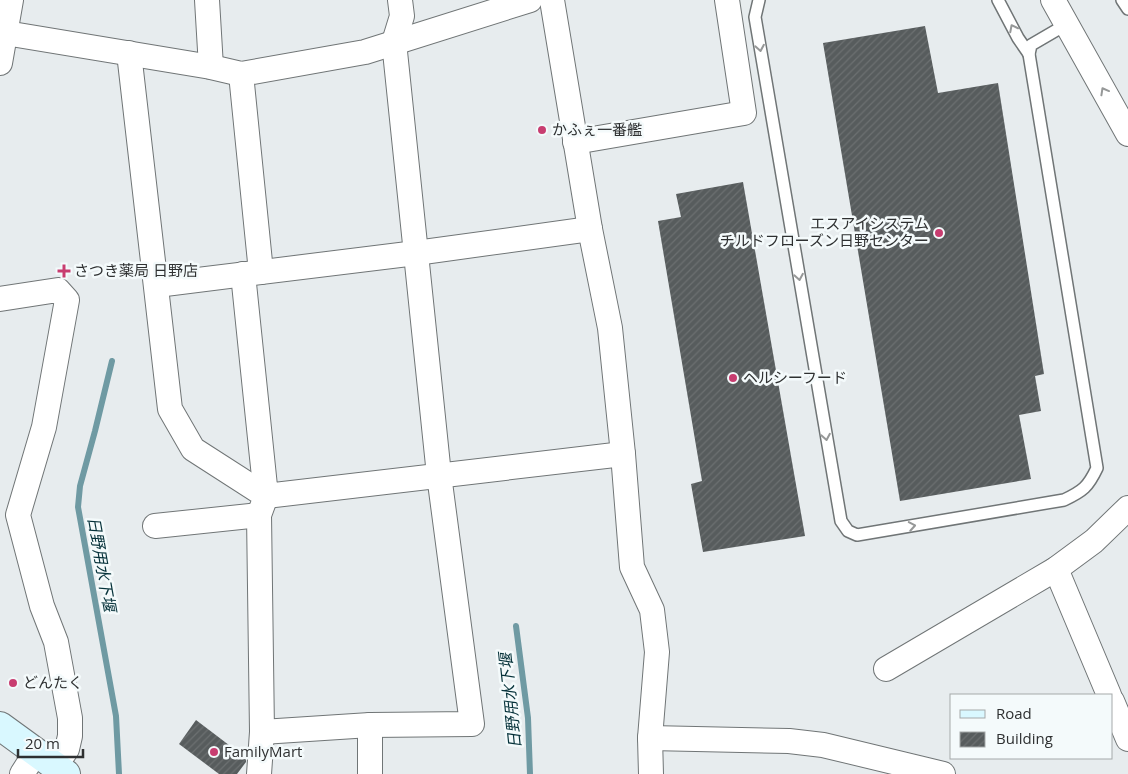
<svg xmlns="http://www.w3.org/2000/svg" width="1128" height="774" font-family="'Open Sans','Noto Sans JP',sans-serif">
<defs>
<pattern id="building-hatch" width="6" height="6" patternUnits="userSpaceOnUse" patternTransform="scale(1.25)"><rect width="6" height="6" fill="#575c5d"/><path d="M-1 1l2-2M0 6l6-6M5 7l2-2" fill="none" stroke="#6c7071"/></pattern>
</defs>
<rect width="100%" height="100%" fill="#e7ecee"/>
<g fill="none" stroke-linecap="round" stroke-linejoin="round">
<g stroke="#6f9aa3" stroke-width="6">
<path d="M 112,361 L 95,431 L 80,486 L 78,507 L 116,716 L 119,774"/>
<path d="M 516,626 L 528,718 L 530,774"/>
</g>
</g>
<g fill="url(#building-hatch)">
<path d="M 925,26 L 938,93 L 998,83 L 1044,374 L 1035,376 L 1041,411 L 1019,415 L 1031,479 L 900,501 L 823,43 Z"/>
<path d="M 743,182 L 805,536 L 703,552 L 691,484 L 702,481 L 658,221 L 681,217 L 676,194 Z"/>
<path d="M 196,720 L 246,758 L 246,762 L 237,774 L 219,774 L 179,744 Z"/>
</g>
<g fill="none" stroke-linecap="round" stroke-linejoin="round">
<g stroke="#707576" stroke-width="14">
<g id="service">
<path d="M 759,0 L 755,17 L 841,521 L 848,531 L 857,535 L 1064,500 C 1083,491 1088,487 1097,468 L 1029,54 L 1031,45 L 1067,24"/>
<path d="M 998,0 L 1018,38 L 1029,54"/>
<path d="M 1122,0 L 1128,9"/>
</g>
</g>
<g stroke="#707576" stroke-width="26">
<g id="minor">
<path d="M 207,0 L 211,67"/>
<path d="M 552,0 L 590,229 L 610,328 L 623,454 L 632,567 L 652,610 L 657,652 L 650,738 L 651,774"/>
<path d="M 1053,0 L 1128,134"/>
<path d="M 0,32 L 211,67 L 241,74 L 365,52 L 530,0"/>
<path d="M 129,53 L 170,409 L 193,449 L 266,496 L 259,515 L 262,732 L 259,774"/>
<path d="M 0,63 L 11,0"/>
<path d="M 241,74 L 261,272"/>
<path d="M 575,142 L 744,113 L 727,0"/>
<path d="M 243,274 L 266,496 L 623,454"/>
<path d="M 157,285 L 416,253 L 590,229"/>
<path d="M 0,299 L 58,290 L 67,300 L 44,427 L 18,515 L 42,606 L 56,642 L 70,718 L 70,736 L 67,749 L 55,766"/>
<path d="M 155,526 L 259,515"/>
<path d="M 1056,569 L 1109,695"/>
<path d="M 886,669 L 1056,569 L 1094,541 L 1128,508"/>
<path d="M 1112,701 L 1128,739"/>
<path d="M 370,725 L 370,774"/>
<path d="M 262,732 L 370,725 L 472,724 L 439,475 L 394,42 L 402,16 L 400,0"/>
<path d="M 650,738 L 789,741 L 823,745 L 943,774"/>
<path d="M 22,774 L 36,752"/>
</g>
</g>
<g stroke="#707576" stroke-width="30">
<path id="secondary" d="M 0,726 L 66,774"/>
</g>
<use href="#service" stroke="#fff" stroke-width="11"/>
<use href="#minor" stroke="#fff" stroke-width="24"/>
<use href="#secondary" stroke="#d9f8ff" stroke-width="28"/>
</g>
<defs><path id="oneway-chevron" d="M-2-3.5L2.5 0L-2 3.5" fill="none" stroke-width="1.6" stroke-linecap="round" stroke-linejoin="round" transform="scale(1.25)"/></defs>
<g stroke="#969898">
<use href="#oneway-chevron" transform="translate(1013 28) rotate(-117)"/>
<use href="#oneway-chevron" transform="translate(760 48) rotate(80)"/>
<use href="#oneway-chevron" transform="translate(1104 91) rotate(-119)"/>
<use href="#oneway-chevron" transform="translate(799 277) rotate(80)"/>
<use href="#oneway-chevron" transform="translate(826 437) rotate(80)"/>
<use href="#oneway-chevron" transform="translate(912 526) rotate(-10)"/>
</g>
<g fill="#c83d70" stroke="#f4fafb" stroke-width="2">
<circle cx="542" cy="130" r="5"/>
<circle cx="939" cy="233" r="5"/>
<path d="M61.5 263.5h5v5h5v5h-5v5h-5v-5h-5v-5h5z"/>
<circle cx="733" cy="378" r="5"/>
<circle cx="13" cy="683" r="5"/>
<circle cx="214" cy="752" r="5"/>
</g>
<g text-anchor="middle" stroke-width="5" stroke-linejoin="round" paint-order="stroke">
<g font-size="15" fill="#2e3031" stroke="#f4fafb" text-anchor="start">
<text x="552" y="135">かふぇ一番艦</text>
<text x="929" y="229" text-anchor="end">エスアイシステム<tspan x="929" dy="17">チルドフローズン日野センター</tspan></text>
<text x="74" y="276">さつき薬局 日野店</text>
<text x="743" y="383">ヘルシーフード</text>
<text x="23" y="688">どんたく</text>
<text x="224" y="757">FamilyMart</text>
</g>
<g font-size="16" font-style="italic" fill="#053139" stroke="#f4fafb">
<text transform="translate(102 564) rotate(80)" y="6">日野用水下堰</text>
<text transform="translate(510 701) rotate(-96)" y="6">日野用水下堰</text>
</g>
</g>
<rect x="950" y="694" width="162" height="65" fill="#f4fafb" stroke="#a5a9aa"/>
<rect x="960" y="710" width="25" height="8" fill="#d9f8ff" stroke="#a5a9aa"/>
<text x="996" y="719" font-size="15" fill="#2e3031">Road</text>
<rect x="960" y="732" width="25" height="15" fill="url(#building-hatch)" stroke="#a5a9aa"/>
<text x="996" y="744" font-size="15" fill="#2e3031">Building</text>
<path d="M18 749v8h65v-8" fill="none" stroke="#2e3031" stroke-width="2.5"/>
<text x="25" y="749" font-size="15" fill="#2e3031" stroke="#f4fafb" stroke-width="4" paint-order="stroke">20 m</text>
</svg>
